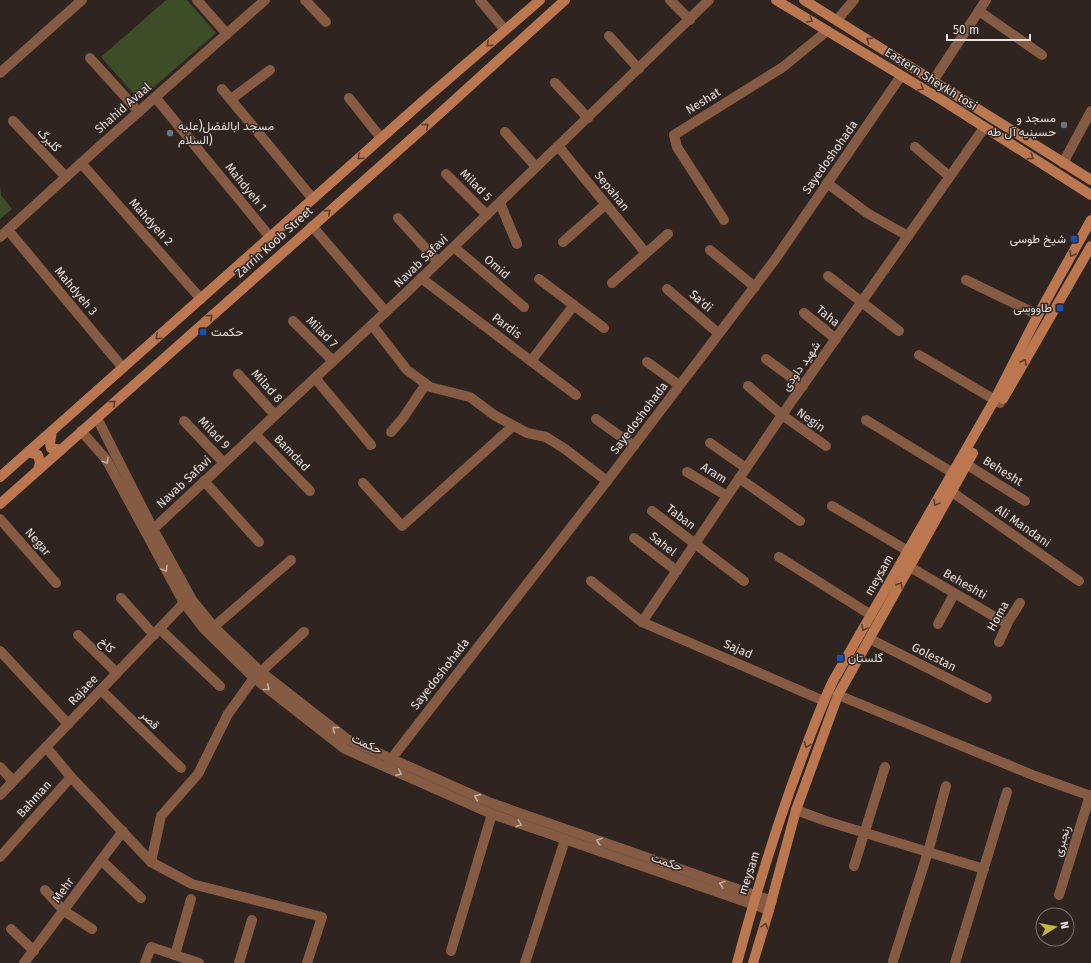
<svg xmlns="http://www.w3.org/2000/svg" width="1091" height="963" font-family="'Fira Sans',Vazirmatn,sans-serif">
<rect width="100%" height="100%" fill="#302420"/>
<g fill="#3c4d28">
<path d="M 166,0 L 187,0 L 216,33 L 139,100 L 101,57 Z"/>
<path d="M 0,185 L 1,195 L 12,209 L 0,219 Z"/>
</g>
<g fill="none" stroke-linecap="round" stroke-linejoin="round">
<g stroke="#855b43" stroke-width="10">
<path d="M 197,0 L 227,34"/>
<path d="M 305,0 L 326,22"/>
<path d="M 480,0 L 505,30"/>
<path d="M 670,0 L 690,20"/>
<path d="M 979,11 L 1042,55"/>
<path d="M 837,20 L 854,0"/>
<path d="M 609,36 L 639,69"/>
<path d="M 90,58 L 139,112"/>
<path d="M 0,73 L 82,0"/>
<path d="M 933,81 L 986,0"/>
<path d="M 555,83 L 588,118"/>
<path d="M 222,89 L 313,199"/>
<path d="M 155,97 L 270,237"/>
<path d="M 349,98 L 381,138"/>
<path d="M 231,99 L 270,70"/>
<path d="M 13,121 L 66,177"/>
<path d="M 505,132 L 536,167"/>
<path d="M 558,146 L 645,252"/>
<path d="M 915,147 L 949,176"/>
<path d="M 81,163 L 201,299"/>
<path d="M 1063,163 L 1091,111"/>
<path d="M 446,174 L 487,215"/>
<path d="M 827,183 L 867,213 L 908,236"/>
<path d="M 500,203 L 517,244"/>
<path d="M 398,218 L 438,262"/>
<path d="M 724,220 L 677,147 L 674,135 L 783,67 L 827,31"/>
<path d="M 312,226 L 386,312"/>
<path d="M 8,230 L 123,368"/>
<path d="M 0,237 L 100,146 L 265,0"/>
<path d="M 563,242 L 606,204"/>
<path d="M 454,247 L 524,307"/>
<path d="M 710,250 L 755,287"/>
<path d="M 828,276 L 899,331"/>
<path d="M 421,278 L 576,395"/>
<path d="M 539,279 L 604,328"/>
<path d="M 966,280 L 1038,315"/>
<path d="M 612,283 L 668,234"/>
<path d="M 667,289 L 718,333"/>
<path d="M 804,313 L 836,339"/>
<path d="M 293,321 L 333,361"/>
<path d="M 372,325 L 407,370 L 430,387 L 470,397 L 494,415 L 527,433 L 546,437 L 565,449 L 607,481"/>
<path d="M 919,355 L 1000,403"/>
<path d="M 766,359 L 803,386"/>
<path d="M 531,361 L 574,305"/>
<path d="M 647,362 L 679,385"/>
<path d="M 238,374 L 275,415"/>
<path d="M 315,378 L 371,445"/>
<path d="M 748,386 L 782,415 L 826,446"/>
<path d="M 97,418 L 153,529 L 192,600 L 214,627 L 261,672 L 347,739 L 491,803 L 772,901"/>
<path d="M 596,419 L 634,446"/>
<path d="M 866,420 L 953,473"/>
<path d="M 184,421 L 224,463"/>
<path d="M 81,431 L 106,459 L 184,603 L 204,629 L 254,678 L 345,749 L 492,814 L 769,910"/>
<path d="M 391,432 L 403,418 L 426,384"/>
<path d="M 255,434 L 310,491"/>
<path d="M 710,443 L 746,468"/>
<path d="M 966,464 L 1025,501"/>
<path d="M 687,472 L 727,496"/>
<path d="M 739,478 L 800,521"/>
<path d="M 204,481 L 259,542"/>
<path d="M 363,483 L 402,526 L 513,426"/>
<path d="M 952,492 L 1079,581"/>
<path d="M 832,506 L 908,551"/>
<path d="M 652,511 L 744,581"/>
<path d="M 0,519 L 56,583"/>
<path d="M 148,534 L 407,292 L 709,0"/>
<path d="M 634,538 L 677,571"/>
<path d="M 779,557 L 871,615"/>
<path d="M 910,567 L 1007,624"/>
<path d="M 591,581 L 642,622 L 824,701"/>
<path d="M 121,598 L 154,635"/>
<path d="M 642,622 L 782,415 L 984,128"/>
<path d="M 938,624 L 954,594"/>
<path d="M 160,629 L 220,686"/>
<path d="M 209,631 L 291,560"/>
<path d="M 78,635 L 117,673"/>
<path d="M 870,639 L 987,698"/>
<path d="M 999,642 L 1009,620 L 1020,603"/>
<path d="M 0,651 L 68,724"/>
<path d="M 101,690 L 181,768"/>
<path d="M 838,695 L 1035,776 L 1091,796"/>
<path d="M 46,747 L 71,777 L 151,862 L 192,884 L 322,917 L 307,963"/>
<path d="M 388,763 L 607,481 L 774,261 L 901,76"/>
<path d="M 0,767 L 13,781"/>
<path d="M 0,795 L 184,603"/>
<path d="M 796,810 L 826,821 L 984,869"/>
<path d="M 0,857 L 71,777"/>
<path d="M 101,860 L 141,898"/>
<path d="M 151,862 L 161,816 L 198,774 L 228,714 L 254,678 L 304,632"/>
<path d="M 854,866 L 885,767"/>
<path d="M 45,890 L 64,911 L 92,929"/>
<path d="M 1059,895 L 1090,795"/>
<path d="M 11,929 L 34,951"/>
<path d="M 451,951 L 492,814"/>
<path d="M 175,955 L 191,899"/>
<path d="M 893,961 L 928,852 L 946,786"/>
<path d="M 24,963 L 123,831"/>
<path d="M 145,963 L 151,947 L 199,963"/>
<path d="M 239,963 L 252,920"/>
<path d="M 525,963 L 565,840"/>
<path d="M 955,963 L 1007,792"/>
</g>
<g stroke="#bb7850" stroke-width="10">
<path d="M 776,0 L 942,100 L 1091,195"/>
<path d="M 804,0 L 1091,180"/>
<path d="M 1003,399 L 1091,246"/>
<path d="M 52,431 L 50,443 L 51,448 L 61,450"/>
<path d="M 28,452 L 38,455 L 40,463 L 38,470"/>
<path d="M 0,477 L 423,101 L 540,0"/>
<path d="M 0,504 L 437,116 L 565,0"/>
<path d="M 737,963 C 756,892 778,821 804,752 C 813,728 822,704 833,681 L 995,399 L 1038,315 L 1091,220"/>
<path d="M 753,963 L 769,910 L 796,810 L 838,695 L 973,453"/>
</g>
</g>
<defs><path id="oneway-chevron" d="M-2-3.5L2.5 0L-2 3.5" fill="none" stroke-width="1.6" stroke-linecap="round" stroke-linejoin="round"/></defs>
<g stroke="#5a3d2e">
<use href="#oneway-chevron" transform="translate(810 20) rotate(31)"/>
<use href="#oneway-chevron" transform="translate(869 40) rotate(-148)"/>
<use href="#oneway-chevron" transform="translate(489 44) rotate(139)"/>
<use href="#oneway-chevron" transform="translate(921 88) rotate(31)"/>
<use href="#oneway-chevron" transform="translate(426 126) rotate(-41)"/>
<use href="#oneway-chevron" transform="translate(360 157) rotate(138)"/>
<use href="#oneway-chevron" transform="translate(1031 157) rotate(32)"/>
<use href="#oneway-chevron" transform="translate(328 212) rotate(-41)"/>
<use href="#oneway-chevron" transform="translate(1072 254) rotate(119)"/>
<use href="#oneway-chevron" transform="translate(210 317) rotate(-42)"/>
<use href="#oneway-chevron" transform="translate(158 337) rotate(138)"/>
<use href="#oneway-chevron" transform="translate(1024 362) rotate(-60)"/>
<use href="#oneway-chevron" transform="translate(113 403) rotate(-42)"/>
<use href="#oneway-chevron" transform="translate(936 503) rotate(120)"/>
<use href="#oneway-chevron" transform="translate(900 585) rotate(-61)"/>
<use href="#oneway-chevron" transform="translate(864 628) rotate(120)"/>
<use href="#oneway-chevron" transform="translate(807 745) rotate(111)"/>
<use href="#oneway-chevron" transform="translate(765 926) rotate(-73)"/>
</g>
<g stroke="#c0ab9f">
<use href="#oneway-chevron" transform="translate(106 461) rotate(57)"/>
<use href="#oneway-chevron" transform="translate(165 569) rotate(61)"/>
<use href="#oneway-chevron" transform="translate(267 688) rotate(38)"/>
<use href="#oneway-chevron" transform="translate(335 729) rotate(-142)"/>
<use href="#oneway-chevron" transform="translate(399 773) rotate(24)"/>
<use href="#oneway-chevron" transform="translate(477 797) rotate(-156)"/>
<use href="#oneway-chevron" transform="translate(519 824) rotate(19)"/>
<use href="#oneway-chevron" transform="translate(599 841) rotate(-161)"/>
<use href="#oneway-chevron" transform="translate(722 884) rotate(-161)"/>
</g>
<g fill="#6b7280" stroke="#302420" stroke-width="1.5">
<circle cx="1064" cy="125" r="4"/>
<circle cx="170" cy="133" r="4"/>
</g>
<g fill="#1a4fb4" stroke="#302420" stroke-width="1.5">
<rect x="1070" y="235" width="8" height="8" rx="2"/>
<rect x="1056" y="304" width="8" height="8" rx="2"/>
<rect x="199" y="328" width="8" height="8" rx="2"/>
<rect x="836" y="654" width="8" height="8" rx="2"/>
</g>
<g text-anchor="middle" stroke-width="3" stroke-linejoin="round" paint-order="stroke">
<g font-size="12" fill="#e8e0dd" stroke="#302420">
<text transform="translate(931 79) rotate(32)" y="4">Eastern Sheykh tosi</text>
<text transform="translate(703 101) rotate(-32)" y="4">Neshat</text>
<text transform="translate(123 108) rotate(-41)" y="4">Shahid Avaal</text>
<text transform="translate(49 140) rotate(47)" y="4">گلبرگ</text>
<text transform="translate(830 157) rotate(-55)" y="4">Sayedoshohada</text>
<text transform="translate(476 185) rotate(45)" y="4">Milad 5</text>
<text transform="translate(246 187) rotate(51)" y="4">Mahdyeh 1</text>
<text transform="translate(612 191) rotate(51)" y="4">Sepahan</text>
<text transform="translate(151 222) rotate(48)" y="4">Mahdyeh 2</text>
<text transform="translate(274 242) rotate(-42)" y="4">Zarrin Koob Street</text>
<text transform="translate(421 261) rotate(-44)" y="4">Navab Safavi</text>
<text transform="translate(497 267) rotate(41)" y="4">Omid</text>
<text transform="translate(76 291) rotate(50)" y="4">Mahdyeh 3</text>
<text transform="translate(701 301) rotate(41)" y="4">Sa'di</text>
<text transform="translate(828 316) rotate(39)" y="4">Taha</text>
<text transform="translate(507 326) rotate(37)" y="4">Pardis</text>
<text transform="translate(322 332) rotate(45)" y="4">Milad 7</text>
<text transform="translate(801 366) rotate(-55)" y="4">شهید داودی</text>
<text transform="translate(267 386) rotate(48)" y="4">Milad 8</text>
<text transform="translate(639 418) rotate(-53)" y="4">Sayedoshohada</text>
<text transform="translate(811 420) rotate(35)" y="4">Negin</text>
<text transform="translate(214 433) rotate(46)" y="4">Milad 9</text>
<text transform="translate(292 453) rotate(46)" y="4">Bamdad</text>
<text transform="translate(1003 471) rotate(32)" y="4">Behesht</text>
<text transform="translate(714 473) rotate(32)" y="4">Aram</text>
<text transform="translate(184 482) rotate(-43)" y="4">Navab Safavi</text>
<text transform="translate(681 517) rotate(37)" y="4">Taban</text>
<text transform="translate(1023 526) rotate(35)" y="4">Ali Mandani</text>
<text transform="translate(38 542) rotate(49)" y="4">Negar</text>
<text transform="translate(663 544) rotate(38)" y="4">Sahel</text>
<text transform="translate(879 575) rotate(-60)" y="4">meysam</text>
<text transform="translate(965 584) rotate(30)" y="4">Beheshti</text>
<text transform="translate(998 616) rotate(-61)" y="4">Homa</text>
<text transform="translate(107 645) rotate(44)" y="4">کاخ</text>
<text transform="translate(738 649) rotate(23)" y="4">Sajad</text>
<text transform="translate(934 657) rotate(27)" y="4">Golestan</text>
<text transform="translate(440 674) rotate(-52)" y="4">Sayedoshohada</text>
<text transform="translate(83 690) rotate(-46)" y="4">Rajaee</text>
<text transform="translate(150 720) rotate(45)" y="4">قصر</text>
<text transform="translate(367 744) rotate(25)" y="4">حکمت</text>
<text transform="translate(34 799) rotate(-48)" y="4">Bahman</text>
<text transform="translate(1062 841) rotate(-73)" y="4">رنجبری</text>
<text transform="translate(667 862) rotate(19)" y="4">حکمت</text>
<text transform="translate(749 873) rotate(-72)" y="4">meysam</text>
<text transform="translate(63 890) rotate(-54)" y="4">Mehr</text>
</g>
<g font-size="12" fill="#e8e0dd" stroke="#302420" text-anchor="end">
<text x="1056" y="122">مسجد و<tspan x="1056" dy="14">حسینیه آل طه</tspan></text>
<text x="178" y="130" text-anchor="start">مسجد ابالفضل(علیه<tspan x="178" dy="14">السلام)</tspan></text>
<text x="1066" y="243">شیخ طوسی</text>
<text x="1052" y="312">طاووسی</text>
<text x="211" y="336" text-anchor="start">حکمت</text>
<text x="848" y="662" text-anchor="start">گلستان</text>
</g>
</g>
<g transform="translate(1055 927) rotate(79)"><circle r="19" fill="#302420" stroke="#7a6f6c"/>
<path d="M0-3L7 15L0 10L-7 15Z" fill="#c6bc3c"/>
<text y="-6" font-size="11" font-weight="bold" text-anchor="middle" fill="#e8e0dd">N</text>
</g>
<path d="M947 34v6h83v-6" fill="none" stroke="#e8e0dd" stroke-width="2"/>
<text x="953" y="34" font-size="12" fill="#e8e0dd" stroke="#302420" stroke-width="3" paint-order="stroke">50 m</text>
</svg>
